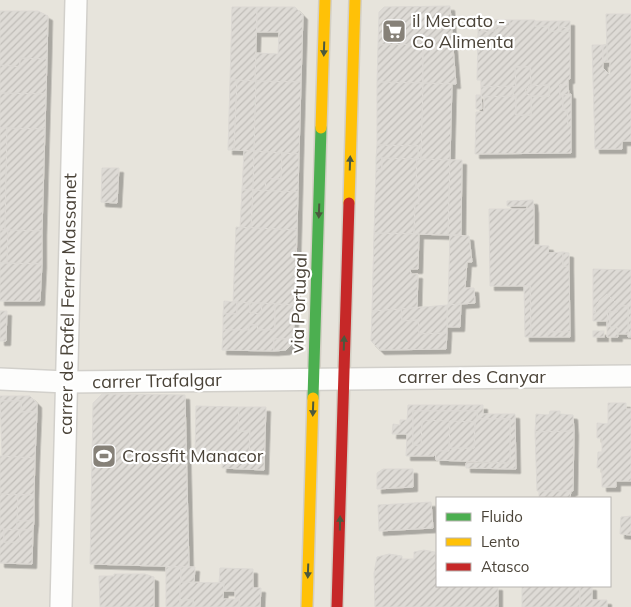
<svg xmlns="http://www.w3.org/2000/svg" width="631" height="607" font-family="Mulish,sans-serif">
<defs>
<pattern id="building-hatch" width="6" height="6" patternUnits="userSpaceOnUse" patternTransform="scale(1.25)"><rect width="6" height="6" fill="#dedbd6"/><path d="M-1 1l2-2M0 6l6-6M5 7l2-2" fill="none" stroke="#c0bdb8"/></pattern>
<filter id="shadow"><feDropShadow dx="4.5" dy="4.5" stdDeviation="0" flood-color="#0004"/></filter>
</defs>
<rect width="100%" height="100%" fill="#f4f2ee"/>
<path fill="#e7e4dc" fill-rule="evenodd" d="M 0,0 L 631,0 L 631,607 L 0,607 ZM 437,498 L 610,498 L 610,586 L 437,586 Z"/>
<g fill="url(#building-hatch)" stroke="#dcd9d4" filter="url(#shadow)">
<path d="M 450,6 L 453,47 L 378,45 L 379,12 L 384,7 Z"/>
<path d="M 232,7 L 257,7 L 255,81 L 230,80 Z"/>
<path d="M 257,7 L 295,7 L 303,15 L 301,82 L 255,81 L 256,53 L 278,54 L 279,32 L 257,32 Z"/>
<path d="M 0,11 L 38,11 L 48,16 L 47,59 L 20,58 L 20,67 L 0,65 Z"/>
<path d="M 606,14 L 631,14 L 631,141 L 622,141 L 622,149 L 595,149 L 592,45 L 603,45 L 603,68 L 610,75 L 610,62 L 607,62 Z"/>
<path d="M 478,20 L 510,20 L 510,26 L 496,27 L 496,31 L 478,32 Z"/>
<path d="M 510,20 L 535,20 L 535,26 L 549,26 L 549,31 L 570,31 L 570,79 L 568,79 L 568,85 L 560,85 L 560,96 L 563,95 L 563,110 L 567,110 L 568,125 L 571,125 L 571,153 L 475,154 L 476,112 L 484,112 L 484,96 L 516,95 L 516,115 L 531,115 L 531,96 L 549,96 L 549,85 L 531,86 L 530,67 L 515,67 L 516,87 L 481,87 L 481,80 L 477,80 L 478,32 L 496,31 L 496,27 L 510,26 Z"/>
<path d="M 535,21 L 559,21 L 559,28 L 570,27 L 570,31 L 549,31 L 549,26 L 535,26 Z"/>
<path d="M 559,21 L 570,21 L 570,27 L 559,28 Z"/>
<path d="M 420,44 L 423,46 L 423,83 L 377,82 L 378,45 Z"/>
<path d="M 607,44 L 607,62 L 603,62 L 603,45 Z"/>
<path d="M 423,46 L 453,47 L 456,84 L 423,83 Z"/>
<path d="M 20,58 L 47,59 L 46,94 L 0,93 L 0,65 L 20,67 Z"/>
<path d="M 515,67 L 530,67 L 531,86 L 525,90 L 527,94 L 531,96 L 531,115 L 516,115 L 516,95 L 513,95 L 513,87 L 516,87 Z"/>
<path d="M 230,80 L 237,80 L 234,150 L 228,150 Z"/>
<path d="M 237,80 L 256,81 L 254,151 L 234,150 Z"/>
<path d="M 256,81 L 301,82 L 299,154 L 254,151 Z"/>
<path d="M 377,82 L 423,83 L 421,159 L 418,159 L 418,146 L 377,145 Z"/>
<path d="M 423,83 L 452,84 L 450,160 L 421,159 Z"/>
<path d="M 549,85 L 549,96 L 531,96 L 526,93 L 529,86 Z"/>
<path d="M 560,85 L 568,85 L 569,95 L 560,96 Z"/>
<path d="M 513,86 L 513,96 L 481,97 L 481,87 Z"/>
<path d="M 0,93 L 46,94 L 45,129 L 0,128 Z"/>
<path d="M 571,94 L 571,125 L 568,125 L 567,110 L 563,110 L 563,95 Z"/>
<path d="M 476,95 L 481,95 L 482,109 L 476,109 Z"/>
<path d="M 0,128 L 7,128 L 5,230 L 0,230 Z"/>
<path d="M 7,128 L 45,129 L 42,231 L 5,230 Z"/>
<path d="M 377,145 L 418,146 L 418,159 L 376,158 Z"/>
<path d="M 244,151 L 254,151 L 253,190 L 242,190 Z"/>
<path d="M 254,151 L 282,153 L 281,179 L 266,179 L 265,191 L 253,190 Z"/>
<path d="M 282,153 L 299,154 L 298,192 L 265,191 L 266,179 L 281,179 Z"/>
<rect x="376" y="158" width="6" height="12"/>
<path d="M 382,158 L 417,159 L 416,188 L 419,189 L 419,204 L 415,204 L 414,234 L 374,233 L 376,170 L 382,170 Z"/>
<path d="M 417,159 L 450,160 L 448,235 L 414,234 L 415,204 L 419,204 L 419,189 L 416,188 Z"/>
<path d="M 450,160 L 462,160 L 461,235 L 448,235 Z"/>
<path d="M 102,168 L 119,168 L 117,203 L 101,202 Z"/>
<path d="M 242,190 L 253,190 L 251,228 L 240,228 Z"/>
<path d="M 253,190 L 298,192 L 297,230 L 251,228 Z"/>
<path d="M 533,200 L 534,209 L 527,209 L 527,206 L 507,206 L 507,201 Z"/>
<path d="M 489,209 L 534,209 L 534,245 L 549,246 L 548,253 L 563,252 L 563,266 L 569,266 L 570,332 L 548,332 L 547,337 L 531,337 L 530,286 L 490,286 Z"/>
<path d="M 236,227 L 297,230 L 295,305 L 233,302 Z"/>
<path d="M 0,230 L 8,230 L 7,263 L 0,263 Z"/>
<path d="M 8,230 L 42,231 L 42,264 L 7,263 Z"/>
<path d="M 374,233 L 419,234 L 418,269 L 410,269 L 411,274 L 418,274 L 417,308 L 372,311 Z"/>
<path d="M 450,235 L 469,236 L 472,262 L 467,262 L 465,288 L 474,288 L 475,303 L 448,305 Z"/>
<path d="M 563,252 L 569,253 L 569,266 L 563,266 Z"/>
<path d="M 0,263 L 42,264 L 40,301 L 0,301 Z"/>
<path d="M 593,269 L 631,270 L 631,337 L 628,337 L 628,306 L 618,306 L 617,312 L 610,312 L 610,327 L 617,327 L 618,337 L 607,337 L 607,313 L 609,307 L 616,303 L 607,294 L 599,301 L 595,313 L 593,313 Z"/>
<path d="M 524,286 L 530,286 L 531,337 L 525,337 Z"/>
<path d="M 607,294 L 616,303 L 608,308 L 607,321 L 593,321 L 593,313 L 595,313 L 597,304 Z"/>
<path d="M 224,301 L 237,302 L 237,314 L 223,314 Z"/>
<path d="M 237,302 L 250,303 L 250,313 L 261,314 L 262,303 L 275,304 L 275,330 L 258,330 L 257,325 L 249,325 L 249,330 L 223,330 L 223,314 L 237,314 Z"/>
<path d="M 250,303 L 262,303 L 261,314 L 250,313 Z"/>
<path d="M 275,304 L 295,305 L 293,339 L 274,339 L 274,351 L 222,350 L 223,330 L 249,330 L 249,325 L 257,325 L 258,330 L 275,330 Z"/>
<path d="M 461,304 L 460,327 L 447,327 L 447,305 Z"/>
<path d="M 447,305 L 447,333 L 419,334 L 418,320 L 402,321 L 401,309 Z"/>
<path d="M 618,306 L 628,306 L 628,334 L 618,334 L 617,327 L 610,327 L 610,312 L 617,312 Z"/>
<path d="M 401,309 L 402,321 L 418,320 L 419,334 L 447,333 L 446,349 L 380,350 L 371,341 L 372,311 Z"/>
<path d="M 0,311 L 7,311 L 6,341 L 0,341 Z"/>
<rect x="593" y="331" width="11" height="6"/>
<path d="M 548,332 L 570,332 L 570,337 L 547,337 Z"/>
<path d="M 274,339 L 293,339 L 293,343 L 286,350 L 274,351 Z"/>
<path d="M 102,394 L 185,395 L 189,567 L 90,564 L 93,403 Z"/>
<path d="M 0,396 L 30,396 L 37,403 L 37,412 L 21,412 L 21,401 L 0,401 Z"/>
<path d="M 0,401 L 21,401 L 21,412 L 37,412 L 35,458 L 2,456 Z"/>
<path d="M 608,403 L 626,403 L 626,409 L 631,409 L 631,481 L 616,481 L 616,487 L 602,487 L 602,468 L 597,468 L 598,452 L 602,452 L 602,438 L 597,438 L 597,423 L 608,424 Z"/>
<path d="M 408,405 L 483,405 L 483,414 L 515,414 L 516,469 L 466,468 L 466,463 L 510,463 L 510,419 L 477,419 L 477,411 L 413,411 L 413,445 L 421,445 L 422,420 L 450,420 L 449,451 L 435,451 L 434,456 L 406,456 L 407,434 L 392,434 L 393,424 L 400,425 L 400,420 L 407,420 Z"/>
<path d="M 196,406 L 239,407 L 238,431 L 250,431 L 249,458 L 195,455 Z"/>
<path d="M 239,407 L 266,407 L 264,470 L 222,468 L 223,457 L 249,458 L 250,431 L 238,431 Z"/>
<path d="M 413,411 L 477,411 L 477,419 L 510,419 L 510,463 L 436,460 L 435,451 L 449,451 L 449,448 L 474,448 L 475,422 L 422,420 L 421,445 L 413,445 Z"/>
<path d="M 550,411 L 560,411 L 560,414 L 573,415 L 574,431 L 535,432 L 536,414 L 549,415 Z"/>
<path d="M 450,421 L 475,422 L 474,448 L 449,448 Z"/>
<path d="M 574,431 L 573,491 L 537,491 L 535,432 Z"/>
<path d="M 0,456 L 35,458 L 34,495 L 0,494 Z"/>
<path d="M 383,469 L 413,469 L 413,487 L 377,489 L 377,473 Z"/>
<path d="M 539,491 L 571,491 L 570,498 L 539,498 Z"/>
<path d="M 0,494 L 18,495 L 17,530 L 0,529 Z"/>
<path d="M 18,495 L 34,495 L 34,521 L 17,521 Z"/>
<path d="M 431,502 L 433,528 L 379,531 L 378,505 Z"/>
<path d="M 631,516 L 631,535 L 620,534 L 621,517 Z"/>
<path d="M 17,521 L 34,521 L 33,530 L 17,530 Z"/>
<path d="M 0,529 L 4,529 L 4,542 L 19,542 L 20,530 L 33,530 L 32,564 L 0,563 Z"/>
<path d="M 4,529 L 20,530 L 19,542 L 4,542 Z"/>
<path d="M 424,550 L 435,552 L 437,586 L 498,586 L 498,607 L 375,607 L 374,573 L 377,557 L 389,554 L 402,556 L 402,559 L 414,559 L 414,552 Z"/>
<path d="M 166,567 L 181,567 L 180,607 L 166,607 Z"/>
<path d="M 181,567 L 195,567 L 194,583 L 181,583 Z"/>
<path d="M 220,568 L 253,569 L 253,588 L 261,588 L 260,607 L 239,607 L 239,599 L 235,599 L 235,591 L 223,591 L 224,583 L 219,583 Z"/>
<path d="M 114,574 L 145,574 L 154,577 L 154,607 L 100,607 L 99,576 L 114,576 Z"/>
<path d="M 180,582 L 224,583 L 223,599 L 239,599 L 239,607 L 193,607 L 193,600 L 180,600 Z"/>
<rect x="522" y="586" width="58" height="21"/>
<path d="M 580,586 L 592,586 L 592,600 L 607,600 L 607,607 L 580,607 Z"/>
<rect x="180" y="600" width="13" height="7"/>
</g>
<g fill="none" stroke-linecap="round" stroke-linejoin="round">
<g stroke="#d2d0cb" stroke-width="24">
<g id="street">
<path d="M 0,379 L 66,382 L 631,376"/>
<path d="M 61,607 L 76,0"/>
</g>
</g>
<g stroke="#d3cfc5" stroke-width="14">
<path id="fast" d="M 313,398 L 321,128"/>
</g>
<g stroke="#d3cfc5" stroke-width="14">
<g id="slow">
<path d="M 321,128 L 325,0"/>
<path d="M 349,203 L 355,0"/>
<path d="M 307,607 L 313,398"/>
</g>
</g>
<g stroke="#d3cfc5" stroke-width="14">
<path id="jam" d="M 337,607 L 349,203"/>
</g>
<use href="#street" stroke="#fdfdfc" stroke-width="21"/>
<use href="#fast" stroke="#4caf50" stroke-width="11"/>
<use href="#slow" stroke="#ffc107" stroke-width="11"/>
<use href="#jam" stroke="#c62828" stroke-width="11"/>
</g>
<defs><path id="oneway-solid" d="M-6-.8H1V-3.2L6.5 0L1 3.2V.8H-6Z" transform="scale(1.25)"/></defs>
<g fill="#4b593e">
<use href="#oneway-solid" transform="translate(324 49) rotate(92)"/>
<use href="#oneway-solid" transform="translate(350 163) rotate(-88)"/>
<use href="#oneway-solid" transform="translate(319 211) rotate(92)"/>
<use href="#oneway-solid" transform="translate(344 343) rotate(-88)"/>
<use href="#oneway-solid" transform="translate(313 409) rotate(92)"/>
<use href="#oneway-solid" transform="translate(340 523) rotate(-89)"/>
<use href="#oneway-solid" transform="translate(308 571) rotate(92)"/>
</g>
<defs>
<g id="supermarket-square" transform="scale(1.25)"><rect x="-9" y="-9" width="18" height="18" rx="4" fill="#868178" stroke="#fff"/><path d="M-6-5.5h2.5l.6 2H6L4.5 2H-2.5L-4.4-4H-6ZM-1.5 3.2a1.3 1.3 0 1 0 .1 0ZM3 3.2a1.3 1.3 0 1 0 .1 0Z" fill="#fff"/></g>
<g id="stadium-square" transform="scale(1.25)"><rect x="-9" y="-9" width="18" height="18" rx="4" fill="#868178" stroke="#fff"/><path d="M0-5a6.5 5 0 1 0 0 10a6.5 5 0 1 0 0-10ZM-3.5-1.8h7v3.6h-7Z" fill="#fff"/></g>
</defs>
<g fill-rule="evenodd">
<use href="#supermarket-square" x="394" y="31"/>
<use href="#stadium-square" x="104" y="456"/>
</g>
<g text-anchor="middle" stroke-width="4.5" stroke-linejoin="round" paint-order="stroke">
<g font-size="18" fill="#4b4439" stroke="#fff" text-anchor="start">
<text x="412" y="27">il Mercato -<tspan x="412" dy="21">Co Alimenta</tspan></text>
<text x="122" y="462">Crossfit Manacor</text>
</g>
<g font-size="18" fill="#4b4439" stroke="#fff">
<text transform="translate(299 303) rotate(-88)" y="6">via Portugal</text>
<text transform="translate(68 304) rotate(-89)" y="6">carrer de Rafel Ferrer Massanet</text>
<text x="472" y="383">carrer des Canyar</text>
<text transform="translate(157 381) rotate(-1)" y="6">carrer Trafalgar</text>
</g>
</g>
<rect x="436" y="497" width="175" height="90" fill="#ffffff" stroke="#b7b4b0"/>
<rect x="446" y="513" width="25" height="8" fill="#4caf50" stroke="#b7b4b0"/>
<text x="481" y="522" font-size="15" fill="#4b4439">Fluido</text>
<rect x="446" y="538" width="25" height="8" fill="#ffc107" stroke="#b7b4b0"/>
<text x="481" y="547" font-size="15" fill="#4b4439">Lento</text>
<rect x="446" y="563" width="25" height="8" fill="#c62828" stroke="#b7b4b0"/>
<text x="481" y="572" font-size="15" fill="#4b4439">Atasco</text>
</svg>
